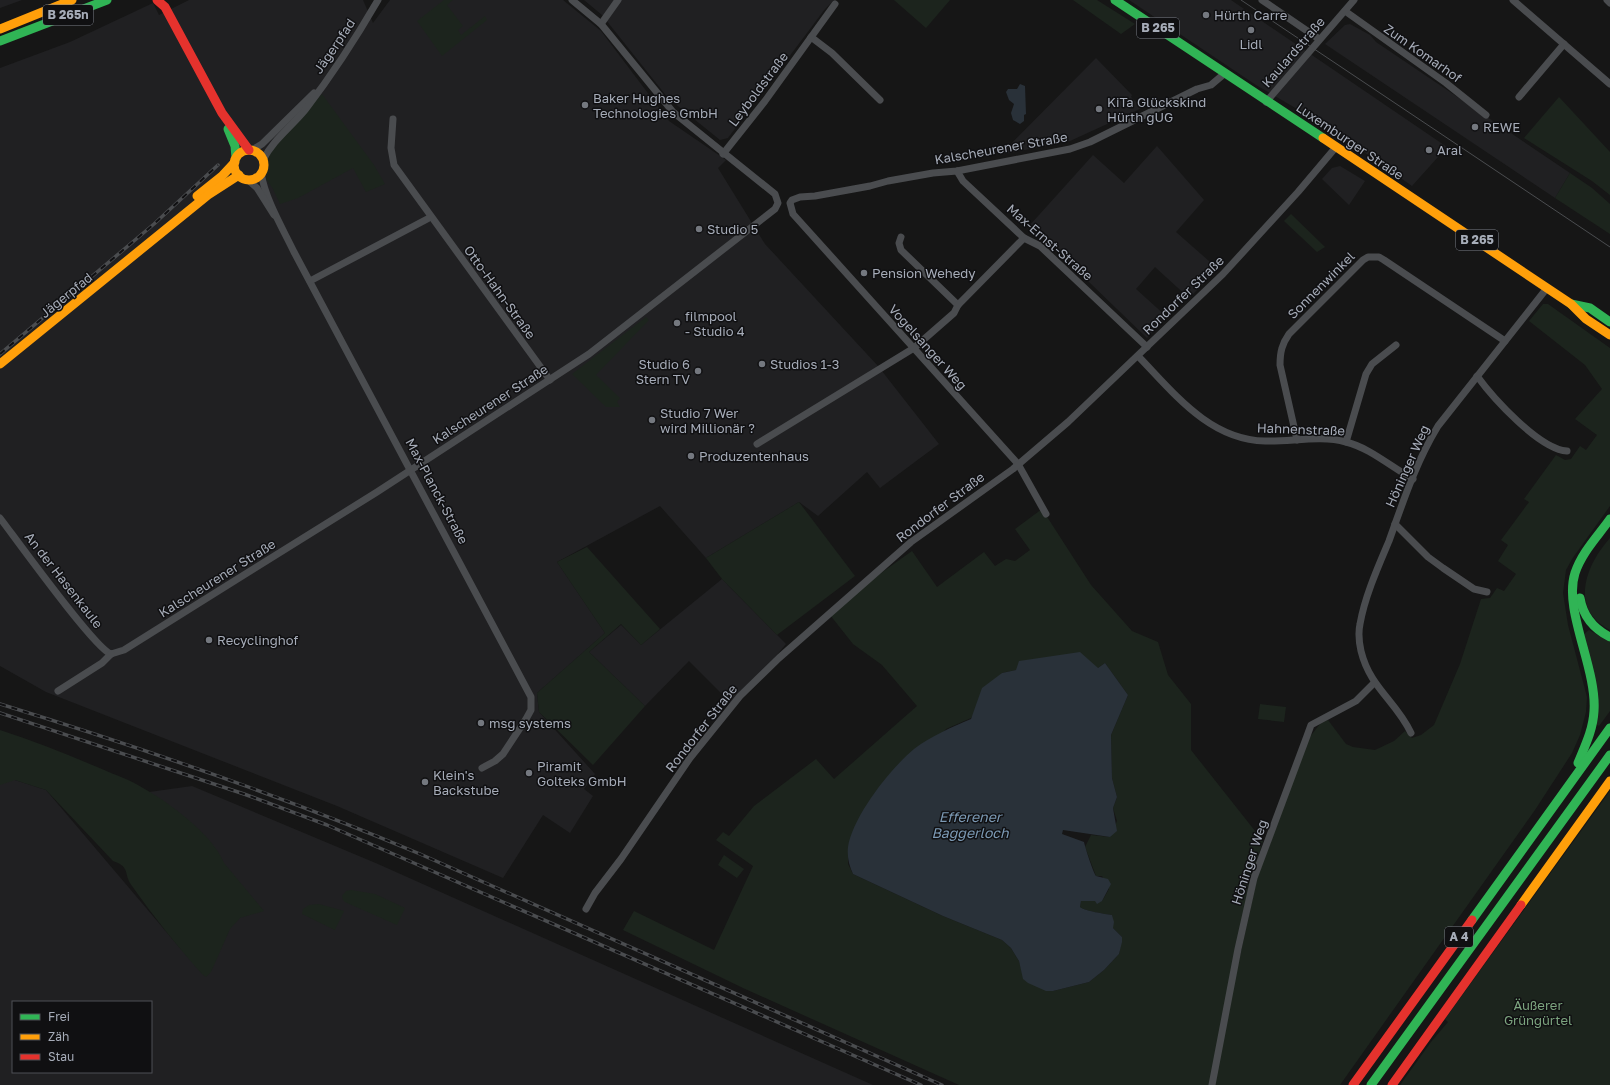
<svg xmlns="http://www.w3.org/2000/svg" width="1610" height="1085" font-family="'Golos Text',sans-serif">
<rect width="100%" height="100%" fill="#161616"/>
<g fill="#202022" fill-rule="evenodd">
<path d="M 0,0 L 22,0 L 0,8 Z"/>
<path d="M 189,0 L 363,0 L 373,23 L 390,0 L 563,0 L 601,31 L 669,121 L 726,160 L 718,168 L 765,244 L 878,366 L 939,444 L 880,488 L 867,472 L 818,516 L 799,502 L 706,558 L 660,506 L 557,562 L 605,633 L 537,693 L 539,712 L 595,774 L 584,789 L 593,796 L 570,833 L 543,815 L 503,878 L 337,806 L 46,692 L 0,666 L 0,68 L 70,42 L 153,3 L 159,15 Z"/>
<path d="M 584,0 L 834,0 L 825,9 L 728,138 L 720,140 L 668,98 L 602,15 Z"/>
<path d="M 1129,0 L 1231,0 L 1447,147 L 1412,186 L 1330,128 L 1256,85 Z"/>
<path d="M 1350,24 L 1370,35 L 1376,42 L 1570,173 L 1555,198 L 1325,44 L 1345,25 Z"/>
<path d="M 1096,58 L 1132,95 L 1131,97 L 1142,108 L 1070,141 L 1005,154 L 1003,152 Z"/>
<path d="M 1157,146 L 1204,200 L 1176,232 L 1218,269 L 1189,298 L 1155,267 L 1136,289 L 1167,317 L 1147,338 L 1030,225 L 1093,155 L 1124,183 Z"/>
<path d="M 1340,166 L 1365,181 L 1349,205 L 1322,179 L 1332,168 Z"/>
<path d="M 722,579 L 786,644 L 734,706 L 689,661 L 645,706 L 589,652 L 621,625 L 641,645 Z"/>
<path d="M 0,763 L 15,780 L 46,790 L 180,948 L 135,794 L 192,786 L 378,864 L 873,1085 L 0,1085 ZM 13,1002 L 151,1002 L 151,1072 L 13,1072 Z"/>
</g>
<g fill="#1c241d" fill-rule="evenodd">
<path d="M 444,0 L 453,0 L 447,5 L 463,26 L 458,30 L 461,35 L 485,16 L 487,20 L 442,56 L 417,21 Z"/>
<path d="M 894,0 L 950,0 L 926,28 Z"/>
<path d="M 1073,0 L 1097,0 L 1135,24 L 1121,34 Z"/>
<path d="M 322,94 L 374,165 L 385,184 L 366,192 L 353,168 L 298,198 L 280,204 L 273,189 L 266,179 L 268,158 L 271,149 Z"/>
<path d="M 1559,97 L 1610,152 L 1610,195 L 1592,181 L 1524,138 Z"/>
<path d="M 1570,173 L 1592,188 L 1610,204 L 1610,234 L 1555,198 Z"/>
<path d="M 1291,214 L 1325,247 L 1317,252 L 1284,221 Z"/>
<path d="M 1543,304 L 1548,304 L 1610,348 L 1610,506 L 1572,559 L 1566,570 L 1563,593 L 1568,625 L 1587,697 L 1586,712 L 1580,735 L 1572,753 L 1535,810 L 1340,1085 L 1214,1085 L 1232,992 L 1257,879 L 1309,738 L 1320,724 L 1328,720 L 1346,744 L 1353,747 L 1375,750 L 1394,741 L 1405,731 L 1412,738 L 1421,735 L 1434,725 L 1460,664 L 1481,599 L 1490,598 L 1497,588 L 1504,591 L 1516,574 L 1498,561 L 1508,545 L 1501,540 L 1529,502 L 1524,499 L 1556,455 L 1565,460 L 1571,459 L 1580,446 L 1586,450 L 1597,435 L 1575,419 L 1602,389 L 1585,365 L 1529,321 Z"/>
<path d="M 646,317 L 649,320 L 596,375 L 620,398 L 617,402 L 620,407 L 606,407 L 572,374 Z"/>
<path d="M 799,502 L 855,576 L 777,635 L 722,579 L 706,558 Z"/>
<path d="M 1042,509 L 1091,585 L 1132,631 L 1158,642 L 1168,675 L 1191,704 L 1191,750 L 1263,841 L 1253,873 L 1210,1085 L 959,1085 L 743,988 L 623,930 L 634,911 L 714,950 L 753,866 L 716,840 L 723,832 L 729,836 L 754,806 L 816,759 L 834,779 L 917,706 L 882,665 L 853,644 L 830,615 L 867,583 L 912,551 L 937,587 L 984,552 L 995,566 L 1006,559 L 1015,561 L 1030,550 L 1015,529 ZM 1105,663 L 1128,695 L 1111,735 L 1112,778 L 1117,797 L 1113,808 L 1117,821 L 1110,837 L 1091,835 L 1085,847 L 1096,876 L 1102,876 L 1109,889 L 1102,901 L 1081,901 L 1080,907 C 1085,911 1104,914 1112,915 L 1113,928 L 1122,937 L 1119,954 L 1104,970 L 1089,982 L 1053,991 L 1024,979 L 1019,961 L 1011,948 L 1002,940 L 943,916 L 853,874 L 848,864 L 848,848 L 946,729 L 971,718 L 1002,673 L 1016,670 L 1098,668 Z"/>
<path d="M 1610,538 L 1610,630 C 1569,609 1585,566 1610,538 Z"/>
<path d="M 587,547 L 660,629 L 641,645 L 621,624 L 589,652 L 645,706 L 593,765 L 539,712 L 537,693 L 605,633 L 557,562 Z"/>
<path d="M 1589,630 L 1610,642 L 1610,711 L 1599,726 L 1596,724 L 1584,634 Z"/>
<path d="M 1260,704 L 1286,707 L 1284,722 L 1258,719 Z"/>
<path d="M 0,730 C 35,741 68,755 102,769 C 115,775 131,780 143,788 C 170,803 213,835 224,863 L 264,911 L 240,918 L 230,929 L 211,972 L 206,977 L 202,974 C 177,946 154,917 132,886 C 123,874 131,867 113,861 L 46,790 L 15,780 L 0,785 Z"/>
<path d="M 1610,791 L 1610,1085 L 1400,1085 L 1431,1042 L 1448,1022 L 1445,1019 Z"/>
<path d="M 724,855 L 744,869 L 737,878 L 718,865 Z"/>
<path d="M 351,890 L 375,894 L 405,908 L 397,925 L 345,902 L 343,900 L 342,896 L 346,891 Z"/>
<path d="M 319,904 L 344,911 L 335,930 L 302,914 L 303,909 L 309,905 Z"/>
</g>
<g fill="#293139">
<path d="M 1020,84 L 1025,86 L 1026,114 L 1024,115 L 1024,121 L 1020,124 L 1013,120 L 1011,113 L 1014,104 L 1009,100 L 1006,92 L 1008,89 L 1017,89 Z"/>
<path d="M 1080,652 L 1098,668 L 1105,663 L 1128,695 L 1111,735 L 1112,778 L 1117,797 L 1113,808 L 1117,831 L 1110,837 L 1063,830 L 1062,834 L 1084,842 C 1085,847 1093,872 1096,876 L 1108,879 L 1111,884 L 1102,901 L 1097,904 L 1095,901 L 1081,901 L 1080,907 C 1085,911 1105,914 1112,915 L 1114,922 L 1113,928 L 1122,937 L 1122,942 L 1119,954 L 1104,970 L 1089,982 L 1053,991 L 1046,991 L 1028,983 L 1023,979 L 1019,961 L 1011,948 L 1002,940 L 943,916 L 853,874 C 849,865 847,857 848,847 C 853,816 890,769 914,749 C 931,736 952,727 971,719 L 982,688 L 1002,673 L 1016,670 L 1019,661 Z"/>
</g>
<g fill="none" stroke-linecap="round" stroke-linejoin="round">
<g stroke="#4a4c4f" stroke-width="7">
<path d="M 1262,0 L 1319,39"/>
<path d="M 1513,0 L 1610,84"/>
<path d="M 1607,0 L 1610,3"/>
<path d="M 1345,11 L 1446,83 L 1486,115"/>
<path d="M 601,24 L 618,0"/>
<path d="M 811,37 L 832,53 L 880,100"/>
<path d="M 1519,97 L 1564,44"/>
<path d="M 1266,102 L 1354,0"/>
<path d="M 393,119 L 391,148 L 394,165 L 550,380"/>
<path d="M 252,150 L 262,144 L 314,93"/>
<path d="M 723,154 L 765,101 L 835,4"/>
<path d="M 263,160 C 273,140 291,127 305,110 C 332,75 356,38 378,0"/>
<path d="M 957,171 L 963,181 L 1024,238 L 1040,246 L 1147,347"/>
<path d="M 261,173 C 266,201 282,227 294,252 L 531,697 L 531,710 L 526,719 L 503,754 L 495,761 L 482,768"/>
<path d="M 248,180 L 257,188 L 274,215"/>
<path d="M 901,237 L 899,243 L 901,250 L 958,305"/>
<path d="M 310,281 L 431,217"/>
<path d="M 1138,356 C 1173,392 1209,440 1265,441 C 1291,442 1320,435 1346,442 C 1370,448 1391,467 1413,479"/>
<path d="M 1477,376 C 1493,398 1539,449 1567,451"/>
<path d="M 1297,440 L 1280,365 C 1280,352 1282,344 1289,334 L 1363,260 L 1368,257 L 1379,257 L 1384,260 L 1505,341"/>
<path d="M 1346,442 L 1366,374 L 1372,364 L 1396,345"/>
<path d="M 757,444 L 914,348 L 954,313 L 958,305 L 1024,238"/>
<path d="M 1046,514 L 1018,464 L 793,214 L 790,203 L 792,200 L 800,197 L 815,196 L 870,186 L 888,181 L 933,173 L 957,171 L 1070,149 L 1090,142 L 1197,89 L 1211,85 L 1224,74"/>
<path d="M 0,518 C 16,539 95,649 111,654"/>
<path d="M 1395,524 L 1428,557 L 1443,568 L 1474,589 L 1487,592"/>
<path d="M 111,654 L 124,650 L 191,608 L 377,492 L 589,354 L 775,209 L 778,203 L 775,194 L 673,112 L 601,24 L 572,0"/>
<path d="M 58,691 L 102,663 L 111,654"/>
<path d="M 1411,733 C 1396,701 1370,688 1361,651 C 1359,642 1358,633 1360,624 C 1365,596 1378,567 1389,541 C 1403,502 1416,462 1438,426 L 1547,288"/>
<path d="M 586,909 L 595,893 L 621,859 L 690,758 L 740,696 L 779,658 L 911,542 L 1013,469 L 1068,422 L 1223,274 L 1298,192 L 1336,147"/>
<path d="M 1212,1085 L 1238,949 L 1254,878 L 1307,736 L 1311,725 L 1356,701 L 1374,683"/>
</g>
<g stroke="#30b455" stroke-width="9">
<path d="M 1115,0 L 1323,138"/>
<path d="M 0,41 L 107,0"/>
<path d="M 228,129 L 235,146 L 236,158"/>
<path d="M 1571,304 L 1590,308 L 1610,322"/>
<path d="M 1580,598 C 1583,616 1594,629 1610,637"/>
<path d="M 1578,763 C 1585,746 1593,730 1594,711 C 1597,668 1563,610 1575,573 C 1582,552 1598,536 1610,519"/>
<path d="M 1472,920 L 1610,728"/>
<path d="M 1371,1085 L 1610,755"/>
</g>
<g stroke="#ff9f0a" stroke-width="9">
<path d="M 0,29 L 72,0"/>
<path d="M 1323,138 L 1571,304 L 1586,319 L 1610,335"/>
<circle cx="249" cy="165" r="15"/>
<path d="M 197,196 L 222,176 L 235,162"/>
<path d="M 0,364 L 208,195 L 239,175"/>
<path d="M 1521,905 L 1610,781"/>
</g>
<g stroke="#e5322d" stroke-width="9">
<path d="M 157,0 L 165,7 L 222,113 L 249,150"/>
<path d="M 1353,1085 L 1472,920"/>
<path d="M 1392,1085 L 1521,905"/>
</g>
<path stroke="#4a4c4f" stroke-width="1" d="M 1241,0 L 1610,247"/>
<g stroke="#4a4c4f" stroke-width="3.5">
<g id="rail">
<path d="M 0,354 L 154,224 L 218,165"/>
<path d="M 0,704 C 142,748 283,796 420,854 L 942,1085"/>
<path d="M 0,713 L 244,794 L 327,825 L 921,1085"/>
</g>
</g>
<use href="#rail" stroke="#101012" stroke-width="2" stroke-dasharray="6" stroke-linecap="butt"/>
</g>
<g fill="#74787f" stroke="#101012" stroke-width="1.5">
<circle cx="1206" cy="15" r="4"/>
<circle cx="1251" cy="30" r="4"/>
<circle cx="585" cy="105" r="4"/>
<circle cx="1099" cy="109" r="4"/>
<circle cx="1475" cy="127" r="4"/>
<circle cx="1429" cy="150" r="4"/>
<circle cx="699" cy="229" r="4"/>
<circle cx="864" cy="273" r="4"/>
<circle cx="677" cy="323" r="4"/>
<circle cx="762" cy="364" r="4"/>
<circle cx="698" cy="371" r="4"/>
<circle cx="652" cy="420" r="4"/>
<circle cx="691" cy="456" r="4"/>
<circle cx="209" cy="640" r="4"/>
<circle cx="481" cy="723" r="4"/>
<circle cx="529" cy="773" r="4"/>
<circle cx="425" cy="782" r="4"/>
</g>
<g text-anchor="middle" stroke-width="3" stroke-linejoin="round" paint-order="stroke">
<g fill="#101012" stroke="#797d86" stroke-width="1">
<rect x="43" y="5" width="50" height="20" rx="3"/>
<rect x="1137" y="18" width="42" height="20" rx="3"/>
<rect x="1456" y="230" width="42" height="20" rx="3"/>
<rect x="1445" y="927" width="28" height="20" rx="3"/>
</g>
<g font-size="12" font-weight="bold" fill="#a6acb8">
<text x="68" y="19">B 265n</text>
<text x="1158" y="32">B 265</text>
<text x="1477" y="244">B 265</text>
<text x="1459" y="941">A 4</text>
</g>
<g font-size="13" fill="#a6acb8" stroke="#101012" text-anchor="start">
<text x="1214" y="20">Hürth Carre</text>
<text x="1251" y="49" text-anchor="middle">Lidl</text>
<text x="593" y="103">Baker Hughes<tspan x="593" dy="15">Technologies GmbH</tspan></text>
<text x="1107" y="107">KiTa Glückskind<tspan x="1107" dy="15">Hürth gUG</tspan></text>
<text x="1483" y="132">REWE</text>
<text x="1437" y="155">Aral</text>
<text x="707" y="234">Studio 5</text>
<text x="872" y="278">Pension Wehedy</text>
<text x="685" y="321">filmpool<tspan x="685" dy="15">- Studio 4</tspan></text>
<text x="690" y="369" text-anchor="end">Studio 6<tspan x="690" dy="15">Stern TV</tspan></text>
<text x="770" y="369">Studios 1-3</text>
<text x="660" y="418">Studio 7 Wer<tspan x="660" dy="15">wird Millionär ?</tspan></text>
<text x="699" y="461">Produzentenhaus</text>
<text x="217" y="645">Recyclinghof</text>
<text x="489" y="728">msg systems</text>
<text x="537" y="771">Piramit<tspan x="537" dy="15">Golteks GmbH</tspan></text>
<text x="433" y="780">Klein's<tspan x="433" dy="15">Backstube</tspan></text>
</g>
<g font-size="13" fill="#a6acb8" stroke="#101012">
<text transform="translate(334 46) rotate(-56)" y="5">Jägerpfad</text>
<text transform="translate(1293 52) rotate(-49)" y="5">Kaulardstraße</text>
<text transform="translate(1423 53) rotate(35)" y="5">Zum Komarhof</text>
<text transform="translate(758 89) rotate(-53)" y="5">Leyboldstraße</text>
<text transform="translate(1350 141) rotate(34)" y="5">Luxemburger Straße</text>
<text transform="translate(1001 148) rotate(-10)" y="5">Kalscheurener Straße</text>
<text transform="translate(1050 242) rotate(41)" y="5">Max-Ernst-Straße</text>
<text transform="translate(1321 285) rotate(-45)" y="5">Sonnenwinkel</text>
<text transform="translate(500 292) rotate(54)" y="5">Otto-Hahn-Straße</text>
<text transform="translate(66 295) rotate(-39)" y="5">Jägerpfad</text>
<text transform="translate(1183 295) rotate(-44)" y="5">Rondorfer Straße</text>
<text transform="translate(928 347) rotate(48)" y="5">Vogelsanger Weg</text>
<text transform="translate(490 404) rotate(-33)" y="5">Kalscheurener Straße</text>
<text transform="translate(1301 429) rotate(2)" y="5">Hahnenstraße</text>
<text transform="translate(1407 466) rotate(-66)" y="5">Höninger Weg</text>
<text transform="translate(437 491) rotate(62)" y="5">Max-Planck-Straße</text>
<text transform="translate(940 507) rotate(-37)" y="5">Rondorfer Straße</text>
<text transform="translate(217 578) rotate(-32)" y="5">Kalscheurener Straße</text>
<text transform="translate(64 580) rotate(52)" y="5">An der Hasenkaule</text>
<text transform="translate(701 728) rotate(-52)" y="5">Rondorfer Straße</text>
<text transform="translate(1249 862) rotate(-72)" y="5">Höninger Weg</text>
</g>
<g font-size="13" fill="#7ca47f" stroke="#101012">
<text x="1538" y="1010">Äußerer<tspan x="1538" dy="15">Grüngürtel</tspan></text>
</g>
<g font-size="14" font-style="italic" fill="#7c9ab5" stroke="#101012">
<text x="970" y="822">Efferener<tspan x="970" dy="16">Baggerloch</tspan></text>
</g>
</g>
<rect x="12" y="1001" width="140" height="72" fill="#101012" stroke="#4c4e54"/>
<rect x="20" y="1014" width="20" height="6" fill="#30b455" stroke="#4c4e54"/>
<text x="48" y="1021" font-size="12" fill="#a6acb8">Frei</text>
<rect x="20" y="1034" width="20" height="6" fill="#ff9f0a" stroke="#4c4e54"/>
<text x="48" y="1041" font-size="12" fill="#a6acb8">Zäh</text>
<rect x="20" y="1054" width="20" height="6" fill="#e5322d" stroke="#4c4e54"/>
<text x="48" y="1061" font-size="12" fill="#a6acb8">Stau</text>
</svg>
